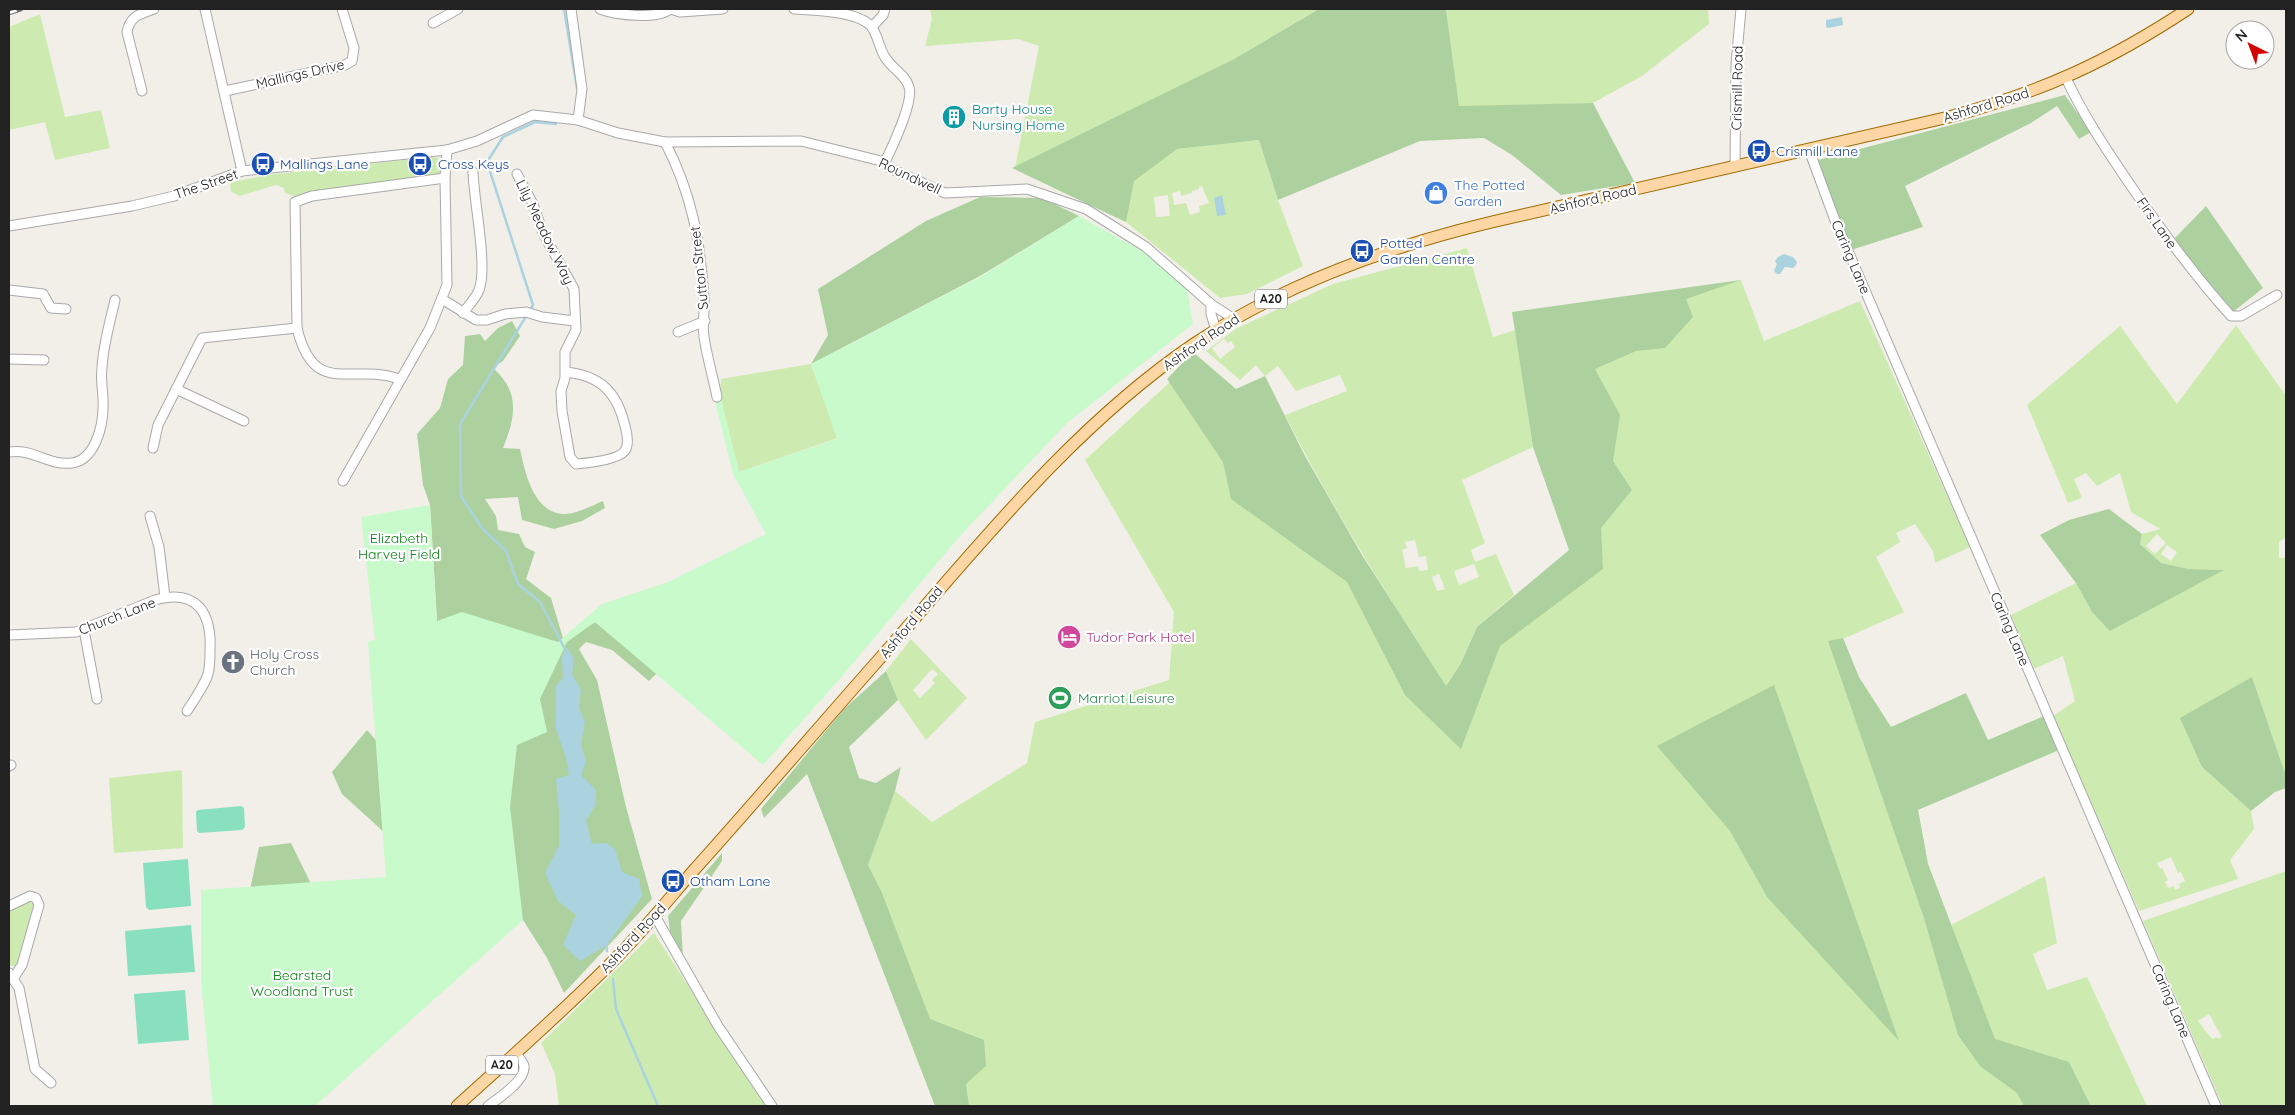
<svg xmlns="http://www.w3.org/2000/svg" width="2295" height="1115" font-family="Quicksand,sans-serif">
<rect width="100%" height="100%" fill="#f2efe9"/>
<g fill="#cdebb0" fill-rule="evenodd">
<path d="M 930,9 L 1319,9 L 1234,59 L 1015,168 L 1039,46 L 1018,39 L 925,46 L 932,19 Z"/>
<path d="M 1446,9 L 1708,9 L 1709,24 L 1642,76 L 1593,103 L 1459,107 Z"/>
<path d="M 40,14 L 65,117 L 101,110 L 110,148 L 55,160 L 45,122 L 9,130 L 9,27 Z"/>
<path d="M 1259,140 L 1278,200 L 1303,266 L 1247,294 L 1220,298 L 1126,222 L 1051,187 L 1056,176 L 1177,149 ZM 1202,186 L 1209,203 L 1199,206 L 1200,212 L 1190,215 L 1186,203 L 1174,205 L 1172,193 L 1180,191 L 1181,196 L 1192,193 L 1192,191 L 1199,189 L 1199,187 ZM 1168,195 L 1170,216 L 1156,217 L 1154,197 Z"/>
<path d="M 434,157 L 438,158 L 443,163 L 440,175 L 434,178 L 314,191 L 296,197 L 285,193 L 284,188 L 276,185 L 240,196 L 231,192 L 230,182 L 275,174 Z"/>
<path d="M 1467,248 L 1493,337 L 1515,330 L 1533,447 L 1462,480 L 1485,543 L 1471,550 L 1475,562 L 1496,554 L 1514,595 L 1477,627 L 1461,663 L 1447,684 L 1589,570 L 1552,328 L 1741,280 L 1764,341 L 1860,301 L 1970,547 L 1935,563 L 1933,551 L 1915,524 L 1896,533 L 1900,542 L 1876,557 L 1904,612 L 1843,639 L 1881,732 L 1918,810 L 1928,864 L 1951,925 L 2045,876 L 2057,943 L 2033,954 L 2047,990 L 2087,977 L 2147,1106 L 2091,1106 L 2069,1062 L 2077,1106 L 955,1106 L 858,869 L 895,791 L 932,822 L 1027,763 L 1035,722 L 1169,680 L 1174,612 L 1085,460 L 1193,361 L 1444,684 C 1388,596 1332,508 1285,415 L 1347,391 L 1340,375 L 1296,391 L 1278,366 L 1265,376 L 1256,365 L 1240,380 L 1206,351 L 1237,328 L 1333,284 ZM 1224,339 L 1228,343 L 1231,341 L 1235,347 L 1220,359 L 1212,348 ZM 1415,540 L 1419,557 L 1426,556 L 1428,570 L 1419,571 L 1418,566 L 1406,568 L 1402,550 L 1407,548 L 1405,542 ZM 1474,564 L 1479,577 L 1459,585 L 1454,571 ZM 1439,574 L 1445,589 L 1437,591 L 1432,577 Z"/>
<path d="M 2236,325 L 2286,396 L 2286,537 L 2279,542 L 2279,558 L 2286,558 L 2286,776 L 2252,677 L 2202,767 L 2251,811 L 2254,829 L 2230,860 L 2238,879 L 2139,911 L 2053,716 L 2075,701 L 2063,656 L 2034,669 L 2011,615 L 2076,583 L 2092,612 L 2222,570 L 2189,569 L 2161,563 L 2140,544 L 2142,534 L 2160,529 L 2131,512 L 2120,473 L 2097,486 L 2086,473 L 2074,479 L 2082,498 L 2068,503 L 2027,405 L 2120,326 L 2177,404 ZM 2157,534 L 2166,543 L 2155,554 L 2146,546 ZM 2167,545 L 2177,552 L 2171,561 L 2161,554 ZM 2171,857 L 2178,873 L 2181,872 L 2185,881 L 2179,884 L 2180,888 L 2175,890 L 2174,886 L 2168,888 L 2165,882 L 2168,880 L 2162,868 L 2160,869 L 2157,863 Z"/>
<path d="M 811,364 L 838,438 L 739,472 L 720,396 L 721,379 Z"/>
<path d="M 911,639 L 967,698 L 926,740 L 898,700 L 886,671 ZM 932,669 L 938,674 L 932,680 L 935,683 L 920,698 L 913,690 Z"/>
<path d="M 182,770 L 183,848 L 114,853 L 109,778 Z"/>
<path d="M 2286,871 L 2286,1106 L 2223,1106 L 2143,921 ZM 2209,1014 L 2222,1037 L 2218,1039 L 2216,1037 L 2212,1039 L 2198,1021 Z"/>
<path d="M 26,901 L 33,903 L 36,907 L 18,966 L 9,966 L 9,910 Z"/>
<path d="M 654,933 L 766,1106 L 559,1106 L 555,1074 L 541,1043 Z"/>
</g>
<g fill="#add19e">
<path d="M 1319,9 L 1446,9 L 1459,106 L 1593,103 L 1635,183 L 1561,195 L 1512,155 L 1484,138 L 1420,141 L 1278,200 L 1259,140 L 1177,149 L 1134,181 L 1126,222 L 1012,168 L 1234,59 Z"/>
<path d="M 2065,95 L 2091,132 L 2079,139 L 2057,106 L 2031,123 L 1905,186 L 1923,227 L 1851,250 L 1818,160 Z"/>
<path d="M 980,197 L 1042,198 L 1079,216 L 980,276 L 811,364 L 828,335 L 818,289 L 926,221 Z"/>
<path d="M 2206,206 L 2263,288 L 2233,312 L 2185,260 L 2175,238 Z"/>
<path d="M 1741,280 L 1686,299 L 1693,317 L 1665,348 L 1636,351 L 1595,369 L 1620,415 L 1613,461 L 1632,490 L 1601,528 L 1603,569 L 1500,646 L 1461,749 L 1405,695 L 1347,582 L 1231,499 L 1223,462 L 1167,379 L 1193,352 L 1236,389 L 1265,376 L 1305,456 L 1362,555 L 1446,686 L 1461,663 L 1477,627 L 1569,550 L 1533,447 L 1512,312 Z"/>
<path d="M 512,321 L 520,336 L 503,361 L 493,368 C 520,392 516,416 503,448 L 520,449 C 525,472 533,511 562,514 C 575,515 591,506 603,501 L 605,508 L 582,521 L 554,529 L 522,520 L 518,497 L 485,499 L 496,516 L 498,530 L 519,534 L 525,547 L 535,552 L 526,579 L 551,598 L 563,638 L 595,622 L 657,673 L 649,681 L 612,650 L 586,642 L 579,649 L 597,680 L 626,807 L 652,899 L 564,993 L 547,958 L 523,920 L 475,939 L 397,844 L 342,794 L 332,772 L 367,730 L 382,747 L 437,621 L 430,505 L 423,485 L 417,434 L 440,408 L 448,379 L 463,365 L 465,336 L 480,334 L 485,341 L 498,328 Z"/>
<path d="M 2109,509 L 2142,534 L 2140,544 L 2161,563 L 2189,569 L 2224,570 L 2110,631 L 2092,612 L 2076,583 L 2040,535 L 2069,520 Z"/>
<path d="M 1843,638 L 1859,677 L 1891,727 L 1966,693 L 1988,740 L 2044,716 L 2059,750 L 1918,810 L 1928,864 L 1995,1039 L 2069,1062 L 2091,1106 L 2024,1106 L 2017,1093 L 1980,1066 L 1958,1035 L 1924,918 L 1828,641 Z"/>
<path d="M 886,671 L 898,700 L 849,747 L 859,778 L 876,783 L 901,767 L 895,791 L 868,865 L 882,893 L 930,1019 L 984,1040 L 986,1066 L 966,1084 L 969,1106 L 935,1106 L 807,774 L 764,818 L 761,809 L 844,709 Z"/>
<path d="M 2252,677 L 2286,776 L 2286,788 L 2275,792 L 2251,811 L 2202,767 L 2180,718 Z"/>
<path d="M 1774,685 L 1899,1041 L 1767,897 L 1730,831 L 1657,746 Z"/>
<path d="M 291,843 L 314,890 L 247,904 L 259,847 Z"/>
<path d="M 722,853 L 722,861 L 681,921 L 683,958 L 670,931 L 668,916 Z"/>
</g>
<path fill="#c8facc" d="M 1079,216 L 1147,254 L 1187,288 L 1193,324 L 1067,423 L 960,536 L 837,682 L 763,765 L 595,622 L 567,642 L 540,699 L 547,732 L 517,745 L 510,807 L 523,920 L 315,1106 L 213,1106 L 201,982 L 201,890 L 386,877 L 368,642 L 375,640 L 361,517 L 430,505 L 437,621 L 462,612 L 558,642 L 602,604 L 668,582 L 766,534 L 733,474 L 714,397 L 720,396 L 739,472 L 837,439 L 811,364 L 980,277 Z"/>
<g fill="#88e0be">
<path d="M 241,806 L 244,808 L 245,827 L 242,830 L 199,833 L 197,831 L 196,812 L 198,810 Z"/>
<path d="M 188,859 L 191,906 L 149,910 L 146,907 L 143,863 Z"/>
<path d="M 191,925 L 195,972 L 128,976 L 125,931 Z"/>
<path d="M 185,990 L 189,1040 L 138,1044 L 134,994 Z"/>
</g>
<g fill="#aad3df">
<path d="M 1842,17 L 1843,25 L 1828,28 L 1826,27 L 1826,20 Z"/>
<path d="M 1222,195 L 1226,215 L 1217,216 L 1214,198 Z"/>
<path d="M 1784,254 L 1793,257 L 1797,262 L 1796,265 L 1793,268 L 1785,267 L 1780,274 L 1777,274 L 1774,271 L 1777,264 L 1775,261 L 1778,257 Z"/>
<path d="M 566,647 L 574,658 L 572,674 L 581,690 L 579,708 L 585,722 L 581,744 L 586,762 L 581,775 L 596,790 L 595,806 L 586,820 L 592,844 L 606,843 L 615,849 L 622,872 L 639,879 L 642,896 L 607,945 L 580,961 L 563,945 L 576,915 L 558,901 L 545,873 L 559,846 L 559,812 L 556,779 L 569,775 L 566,758 L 556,729 L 556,686 L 563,678 L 562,657 Z"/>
</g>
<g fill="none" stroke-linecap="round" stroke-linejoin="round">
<g stroke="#aad3df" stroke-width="2.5">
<path d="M 564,9 L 577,88"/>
<path d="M 556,124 L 535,122 L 503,137 L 487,162 L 533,305 L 460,424 L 461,496 L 482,528 L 506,551 L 518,584 L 540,602 L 566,651"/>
<path d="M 606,943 L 607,951"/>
<path d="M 613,979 L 616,1009 L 658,1106"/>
</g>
<g stroke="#a9a9a9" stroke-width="11">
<g id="minor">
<path d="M 205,9 L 242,171"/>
<path d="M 571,9 L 582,89 L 578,120"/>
<path d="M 600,9 C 616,15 657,20 670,9"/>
<path d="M 671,9 L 680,12 L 723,9"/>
<path d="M 794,9 C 814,10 857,11 871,26 C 878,35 879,48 885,57 C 891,68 906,75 909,87 C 914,101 892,148 885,162"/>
<path d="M 433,23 L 458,9"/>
<path d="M 872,27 L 883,15 L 885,9"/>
<path d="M 2066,78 C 2083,115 2106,149 2129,183 C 2161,230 2193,274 2231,316 L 2241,316 L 2277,295"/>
<path d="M 142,91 L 127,32 C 130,16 140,14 154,9"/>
<path d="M 225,91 L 345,65 L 352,61 L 354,48 L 342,9"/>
<path d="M 665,142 C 692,194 700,240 704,298 C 705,311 702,324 704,337 C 707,357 713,377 717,397"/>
<path d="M 1809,150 L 1836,223 L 2216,1106"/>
<path d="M 1735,167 L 1736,64 L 1741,9"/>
<path d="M 517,174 L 533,204 L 543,233 L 574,289 L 576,330 L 565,352 L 565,378 L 561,391 L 562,411 L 570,457 L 576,464 C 588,463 621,460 626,449 C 629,442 627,433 625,426 C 617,392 600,375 565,372"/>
<path d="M 9,226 L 132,206 L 174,196 L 242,171 L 447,150 L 477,141 L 533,115 L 578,120 L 618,133 L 665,142 L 801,141 L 885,162 L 887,167 L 945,193 L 1027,189 L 1086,209 L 1146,247 L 1211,304 L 1234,319"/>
<path d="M 9,290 L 43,294 L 51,308 L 66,309"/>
<path d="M 442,299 L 476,320 L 487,320 L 505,314 L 526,312 L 542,317 L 575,321"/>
<path d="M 1211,304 L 1211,314 L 1216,330"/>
<path d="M 463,313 C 468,306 476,298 479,290 C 488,266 474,203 473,172"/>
<path d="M 678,332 L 705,321"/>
<path d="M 9,359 L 44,360"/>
<path d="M 399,379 C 352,362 314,399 297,328 L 295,202 L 312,196 L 445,178"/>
<path d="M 176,389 L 244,421"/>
<path d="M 153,448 L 158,425 L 202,338 L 297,328"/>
<path d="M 9,452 C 33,448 48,466 72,463 C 95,460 103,426 103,407 C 104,394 100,381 102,368 C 103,345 110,322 115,300"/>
<path d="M 343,481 L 430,328 L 447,285 L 445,178 L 447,150"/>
<path d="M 150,516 L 159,547 L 165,597"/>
<path d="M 84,630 L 97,699"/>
<path d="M 9,635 L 76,632 L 155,600 C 197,588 212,613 210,651 C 210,659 210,670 207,677 C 202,689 194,700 187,711"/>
<path d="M 9,766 L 11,765"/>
<path d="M 9,906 L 30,896 L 36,898 L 39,905 L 22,965 L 13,979"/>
<path d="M 655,916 L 718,1026 L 772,1106"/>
<path d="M 9,973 L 19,988 L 35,1069 L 51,1083"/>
<path d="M 488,1106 C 498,1099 526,1080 524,1066 C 523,1062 518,1057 516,1053"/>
</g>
</g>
<g stroke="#a06b00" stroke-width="13">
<path id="major" d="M 457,1106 C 510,1058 565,1010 615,959 C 643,931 668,900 694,870 C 755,802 814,733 874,665 C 972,554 1070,428 1194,344 C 1285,283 1390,246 1496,221 L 1949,117 C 2041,92 2108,62 2188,9"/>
</g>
<use href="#minor" stroke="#fff" stroke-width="9"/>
<use href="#major" stroke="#fcd6a4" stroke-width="11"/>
<g stroke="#707070" stroke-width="4.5">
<path id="rail" d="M 9,13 L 21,9"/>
</g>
<use href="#rail" stroke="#fff" stroke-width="2.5" stroke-dasharray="8" stroke-linecap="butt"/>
</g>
<defs>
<g id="building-disc" transform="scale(1.25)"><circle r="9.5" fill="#0f9aa8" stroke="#fff"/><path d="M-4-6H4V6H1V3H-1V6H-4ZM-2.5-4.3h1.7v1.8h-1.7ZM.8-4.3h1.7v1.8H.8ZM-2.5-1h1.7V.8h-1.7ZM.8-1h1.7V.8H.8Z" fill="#fff"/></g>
<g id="bus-disc" transform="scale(1.25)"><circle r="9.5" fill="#1a4fb4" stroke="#fff"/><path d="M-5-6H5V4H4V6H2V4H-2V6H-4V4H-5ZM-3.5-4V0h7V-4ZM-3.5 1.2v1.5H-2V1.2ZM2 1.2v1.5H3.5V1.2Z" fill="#fff"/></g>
<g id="shop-disc" transform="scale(1.25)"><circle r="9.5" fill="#3f7fe0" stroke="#fff"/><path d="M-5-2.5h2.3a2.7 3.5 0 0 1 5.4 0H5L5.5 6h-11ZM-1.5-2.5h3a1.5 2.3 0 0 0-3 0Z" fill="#fff"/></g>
<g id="hotel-disc" transform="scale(1.25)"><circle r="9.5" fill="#d1479c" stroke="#fff"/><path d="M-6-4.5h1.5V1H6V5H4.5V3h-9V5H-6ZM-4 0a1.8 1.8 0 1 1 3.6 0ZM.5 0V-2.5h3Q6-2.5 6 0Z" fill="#fff"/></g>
<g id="church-disc" transform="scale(1.25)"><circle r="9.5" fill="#6b7280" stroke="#fff"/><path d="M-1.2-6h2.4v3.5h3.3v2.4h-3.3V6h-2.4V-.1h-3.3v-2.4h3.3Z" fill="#fff"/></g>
<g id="stadium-disc" transform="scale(1.25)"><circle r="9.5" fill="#2e9e5b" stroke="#fff"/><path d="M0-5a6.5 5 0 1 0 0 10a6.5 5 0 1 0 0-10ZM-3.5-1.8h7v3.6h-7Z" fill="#fff"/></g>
</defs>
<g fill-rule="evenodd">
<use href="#building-disc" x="954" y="117"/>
<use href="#bus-disc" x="1759" y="151"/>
<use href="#bus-disc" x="263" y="164"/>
<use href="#bus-disc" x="420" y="164"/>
<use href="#shop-disc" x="1436" y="193"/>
<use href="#bus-disc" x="1362" y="251"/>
<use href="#hotel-disc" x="1069" y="637"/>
<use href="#church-disc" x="233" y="662"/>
<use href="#stadium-disc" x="1060" y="698"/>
<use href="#bus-disc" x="673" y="881"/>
</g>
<g text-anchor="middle" stroke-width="4.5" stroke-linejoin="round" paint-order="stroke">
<g fill="#fff" stroke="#646464" stroke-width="1">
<rect x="1255" y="289.5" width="32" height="19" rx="4"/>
<rect x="486" y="1055.5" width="32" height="19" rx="4"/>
</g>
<g font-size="12" font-weight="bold" fill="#222">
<text x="1271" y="303">A20</text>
<text x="502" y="1069">A20</text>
</g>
<g font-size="14" fill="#222" stroke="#fff">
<text transform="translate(300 74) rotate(-13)" y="5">Mallings Drive</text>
<text transform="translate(1737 88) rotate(-89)" y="5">Crismill Road</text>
<text transform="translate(1986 105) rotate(-17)" y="5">Ashford Road</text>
<text transform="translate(910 176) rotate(25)" y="5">Roundwell</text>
<text transform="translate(206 184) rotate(-19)" y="5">The Street</text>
<text transform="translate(1593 199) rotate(-13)" y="5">Ashford Road</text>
<text transform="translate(2157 223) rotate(55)" y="5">Firs Lane</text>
<text transform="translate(545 232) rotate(64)" y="5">Lily Meadow Way</text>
<text transform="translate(1851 257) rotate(67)" y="5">Caring Lane</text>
<text transform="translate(699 268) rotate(-96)" y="5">Sutton Street</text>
<text transform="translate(1201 342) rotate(-34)" y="5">Ashford Road</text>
<text transform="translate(117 616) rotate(-21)" y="5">Church Lane</text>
<text transform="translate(911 622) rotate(-50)" y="5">Ashford Road</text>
<text transform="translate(2010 629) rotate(67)" y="5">Caring Lane</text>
<text transform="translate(633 938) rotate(-47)" y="5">Ashford Road</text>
<text transform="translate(2171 1001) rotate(67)" y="5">Caring Lane</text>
</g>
<g font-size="14" fill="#0d838f" stroke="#fff" text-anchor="start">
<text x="972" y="114">Barty House<tspan x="972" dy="16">Nursing Home</tspan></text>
</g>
<g font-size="14" fill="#164399" stroke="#fff" text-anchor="start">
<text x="1776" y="156">Crismill Lane</text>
<text x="280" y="169">Mallings Lane</text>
<text x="438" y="169">Cross Keys</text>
<text x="1380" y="248">Potted<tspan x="1380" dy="16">Garden Centre</tspan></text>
<text x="690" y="886">Otham Lane</text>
</g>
<g font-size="14" fill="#366cbe" stroke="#fff" text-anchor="start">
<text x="1454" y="190">The Potted<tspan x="1454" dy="16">Garden</tspan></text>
</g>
<g font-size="14" fill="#0c8416" stroke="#fff">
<text x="399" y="543">Elizabeth<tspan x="399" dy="16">Harvey Field</tspan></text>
<text x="302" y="980">Bearsted<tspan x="302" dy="16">Woodland Trust</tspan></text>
</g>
<g font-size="14" fill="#b23c85" stroke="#fff" text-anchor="start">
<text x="1086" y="642">Tudor Park Hotel</text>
</g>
<g font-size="14" fill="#5b616d" stroke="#fff" text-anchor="start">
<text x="250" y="659">Holy Cross<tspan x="250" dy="16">Church</tspan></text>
</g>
<g font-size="14" fill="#27864d" stroke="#fff" text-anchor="start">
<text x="1078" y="703">Marriot Leisure</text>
</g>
</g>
<rect width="2295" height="1115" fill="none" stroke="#222222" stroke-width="20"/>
<g transform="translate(2250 45) rotate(318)"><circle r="24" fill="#ffffff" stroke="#a7a7a7"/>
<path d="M0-4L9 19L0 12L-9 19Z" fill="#d40000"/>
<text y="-8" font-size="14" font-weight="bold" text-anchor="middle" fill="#222222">N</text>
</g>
</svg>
